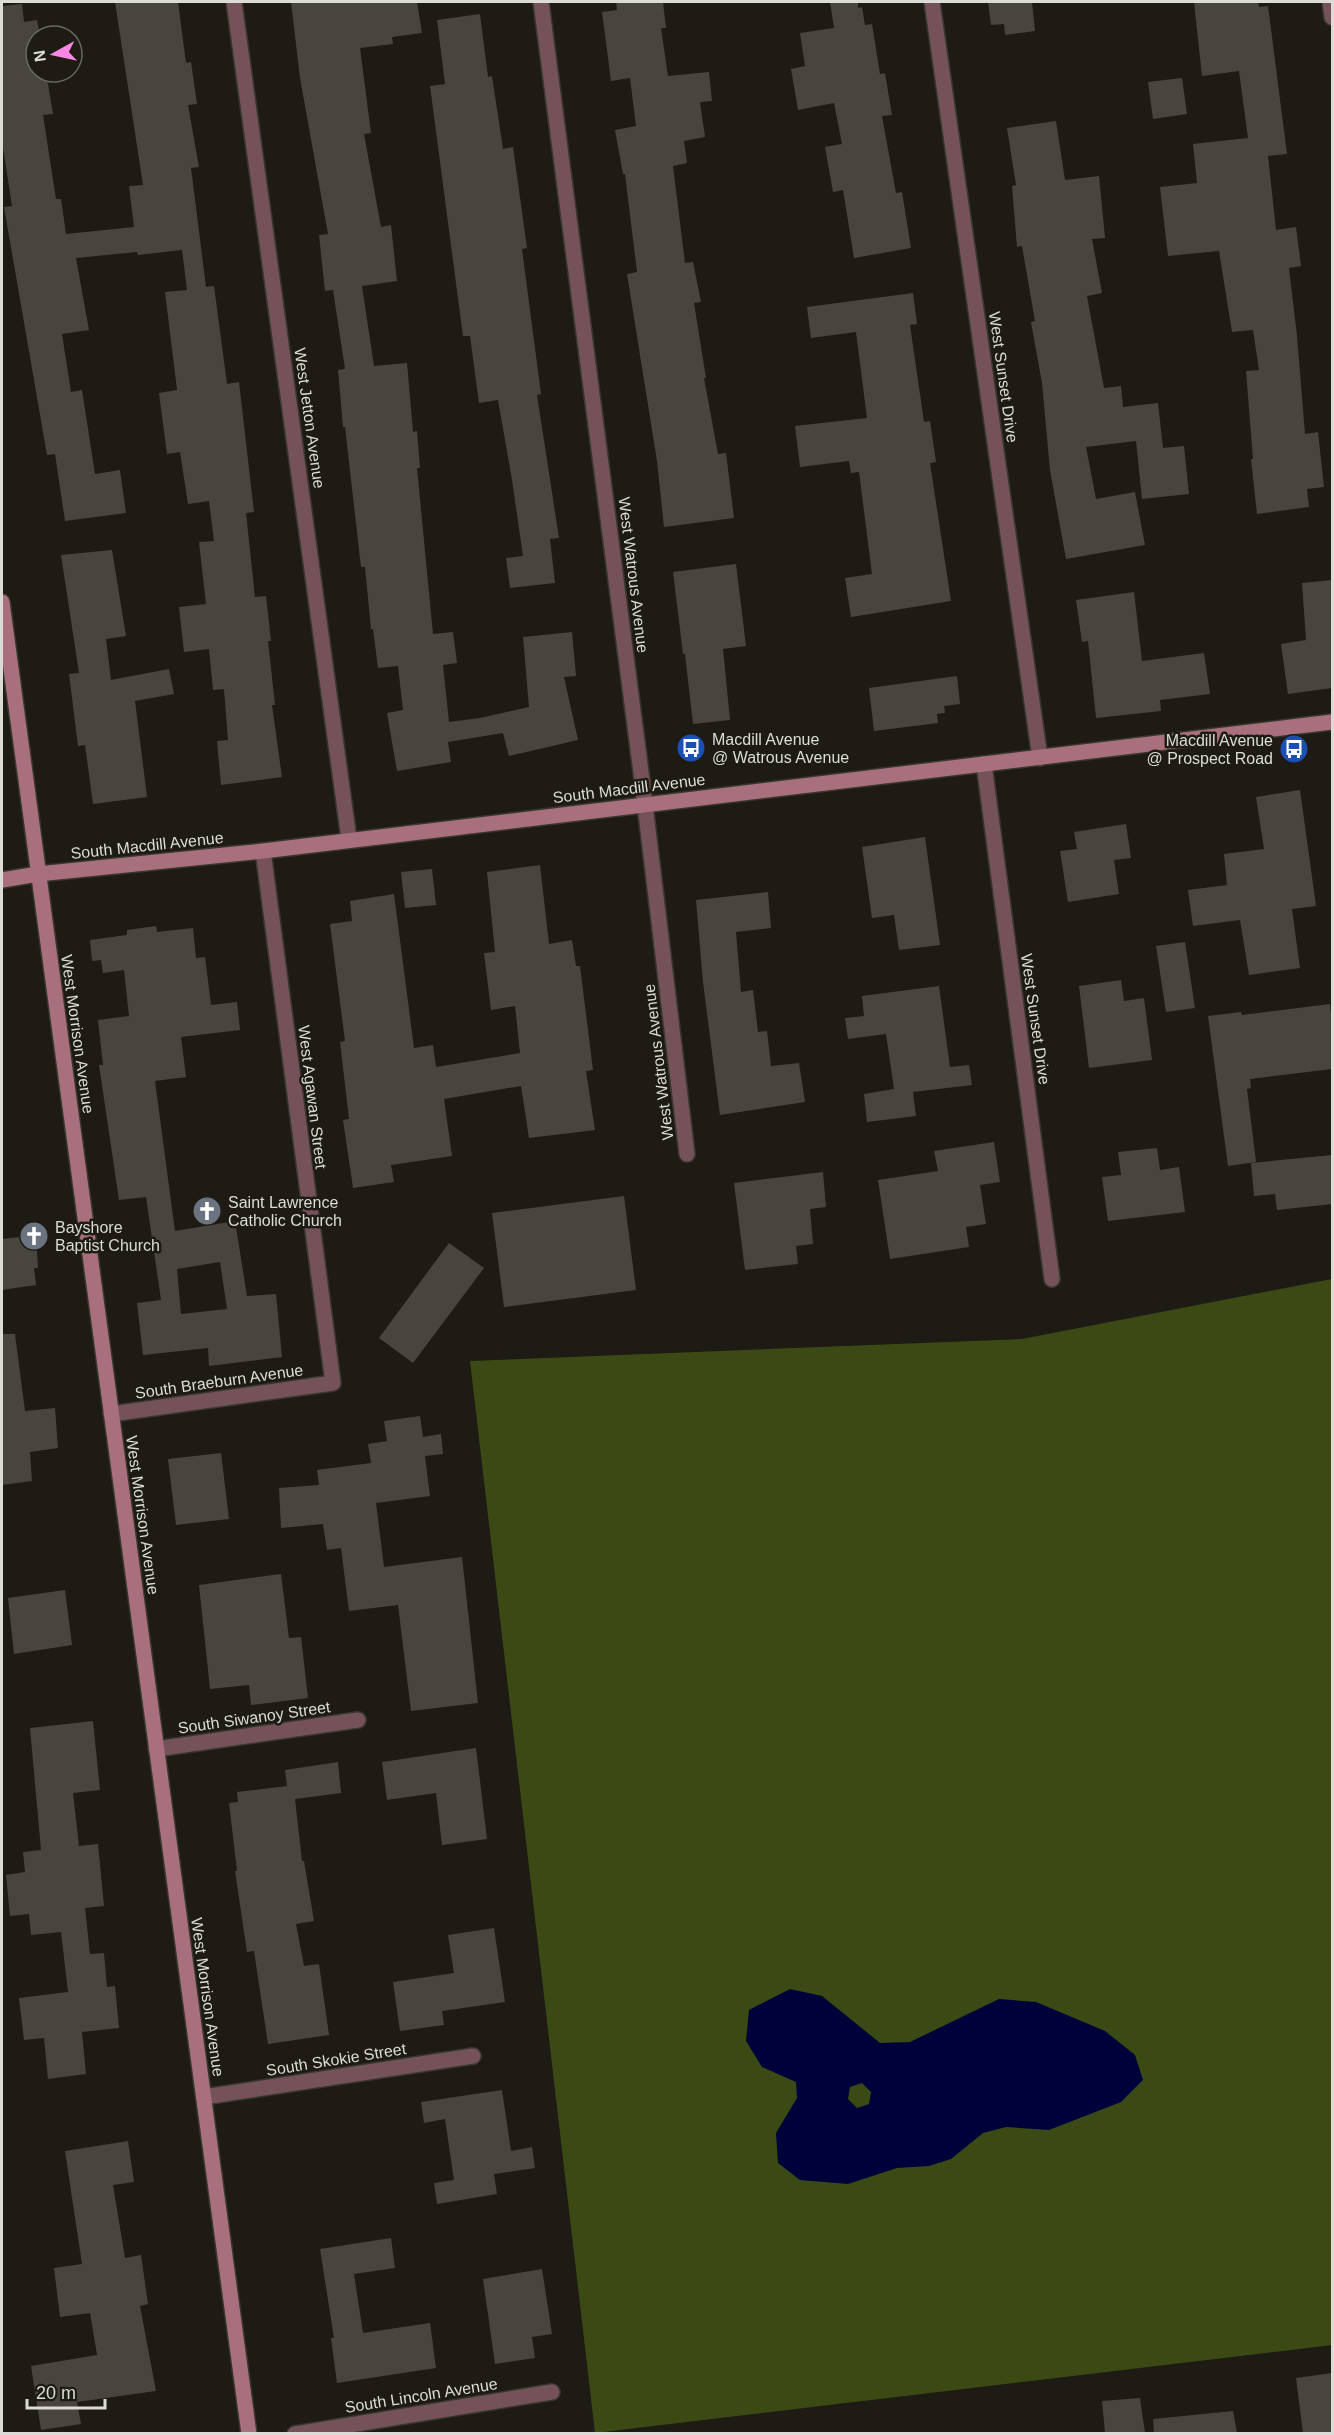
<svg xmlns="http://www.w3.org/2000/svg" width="1334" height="2435" font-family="Arial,sans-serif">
<rect width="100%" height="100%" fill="#1e1b15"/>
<path fill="#3b4a14" d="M 1332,1279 L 1332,2345 L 595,2433 L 470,1361 L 1022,1339 Z"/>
<path fill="#00013a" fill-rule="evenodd" d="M 790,1989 L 822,1996 L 880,2043 L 910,2042 L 999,1999 L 1036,2002 L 1105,2031 L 1135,2055 L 1143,2080 L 1121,2102 L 1049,2130 L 1006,2127 L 983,2133 L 951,2159 L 929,2166 L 897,2168 L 848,2184 L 800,2180 L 778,2163 L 776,2133 L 797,2098 L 796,2082 L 762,2067 L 746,2041 L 749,2010 ZM 862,2083 L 871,2092 L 869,2104 L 857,2108 L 848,2099 L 850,2087 Z"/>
<g fill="#48453e" fill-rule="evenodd">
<path d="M 115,2 L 178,2 L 186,63 L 191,62 L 197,104 L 188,105 L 199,167 L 191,168 L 206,287 L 214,286 L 227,384 L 239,382 L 254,512 L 246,513 L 255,597 L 266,596 L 271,641 L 268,641 L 275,705 L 272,705 L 282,777 L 221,785 L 217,741 L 228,740 L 224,689 L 213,690 L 209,649 L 184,652 L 179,607 L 206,604 L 199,542 L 214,541 L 209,501 L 188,504 L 180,452 L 167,454 L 159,393 L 177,390 L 165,292 L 187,290 L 182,250 L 138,255 L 137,252 L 76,258 L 89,330 L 62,334 L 71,392 L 82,390 L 95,474 L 120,470 L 126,513 L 65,521 L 55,454 L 47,455 L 4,207 L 12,206 L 2,141 L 2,6 L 22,4 L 24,22 L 37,20 L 40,36 L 36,36 L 36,72 L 46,72 L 53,114 L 43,115 L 56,199 L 61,199 L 66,234 L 134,227 L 129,186 L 143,185 Z"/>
<path d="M 291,2 L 417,2 L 422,33 L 392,37 L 393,44 L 360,48 L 371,133 L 364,134 L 381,227 L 391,225 L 397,281 L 362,286 L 374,366 L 407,363 L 413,432 L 417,431 L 420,468 L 417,468 L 433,634 L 453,632 L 457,663 L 443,665 L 449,722 L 480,718 L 529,707 L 523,637 L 572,632 L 576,676 L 564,677 L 578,740 L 509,756 L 503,733 L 448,742 L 451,762 L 397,771 L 387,713 L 403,710 L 398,666 L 378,668 L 373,629 L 371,629 L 365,567 L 361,567 L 345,427 L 343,427 L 338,370 L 345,369 L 333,290 L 325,291 L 319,235 L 328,234 L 300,78 Z"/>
<path d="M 616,2 L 663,2 L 666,28 L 661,28 L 668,76 L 709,72 L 712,101 L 700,102 L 705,137 L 684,141 L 687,163 L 673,166 L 685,263 L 693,262 L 701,302 L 694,303 L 706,378 L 704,378 L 718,454 L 726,453 L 734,518 L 664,527 L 657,461 L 627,274 L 637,272 L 625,174 L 623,174 L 615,130 L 636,126 L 630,78 L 611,81 L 602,12 L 617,10 Z"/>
<path d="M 830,2 L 858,2 L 858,8 L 862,7 L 865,25 L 872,24 L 880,74 L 885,73 L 892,115 L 882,116 L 896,193 L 902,192 L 911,248 L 854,258 L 843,190 L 833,192 L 825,147 L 842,144 L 834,103 L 798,110 L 791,69 L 805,66 L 800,33 L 834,28 Z"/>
<path d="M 988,2 L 1032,2 L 1035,31 L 1005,35 L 1004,24 L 991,25 Z"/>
<path d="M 1194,2 L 1258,2 L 1259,7 L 1268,6 L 1287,154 L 1268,156 L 1276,230 L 1296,227 L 1301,266 L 1289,268 L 1297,336 L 1305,434 L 1318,432 L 1324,487 L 1307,489 L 1309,507 L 1257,514 L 1251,459 L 1253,459 L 1246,371 L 1259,370 L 1253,330 L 1232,332 L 1219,251 L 1168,256 L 1160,187 L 1197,183 L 1193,144 L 1248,138 L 1239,71 L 1202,76 Z"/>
<path d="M 480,14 L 488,77 L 492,76 L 503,149 L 513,147 L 527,248 L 522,249 L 541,394 L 537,395 L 559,538 L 550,539 L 555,583 L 510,588 L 506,558 L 523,556 L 512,480 L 498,400 L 479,403 L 470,336 L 463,336 L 430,86 L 445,84 L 437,20 Z"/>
<path d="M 1182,78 L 1187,114 L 1153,119 L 1148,82 Z"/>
<path d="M 1056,121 L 1065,180 L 1099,176 L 1105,238 L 1092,239 L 1102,293 L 1087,296 L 1104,388 L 1121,386 L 1123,407 L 1158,403 L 1163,448 L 1184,446 L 1189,494 L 1142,499 L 1136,441 L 1086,447 L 1096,499 L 1135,492 L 1145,545 L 1066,559 L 1050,470 L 1042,383 L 1031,322 L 1035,321 L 1022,246 L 1017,247 L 1012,186 L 1016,185 L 1007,128 Z"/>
<path d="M 913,293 L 917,324 L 910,325 L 924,422 L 930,421 L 936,462 L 930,463 L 951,601 L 851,617 L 845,578 L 872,574 L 859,472 L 851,473 L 849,461 L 800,467 L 795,426 L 867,418 L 856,332 L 811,338 L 807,307 Z"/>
<path d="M 112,550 L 126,636 L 106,639 L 111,680 L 169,669 L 174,694 L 135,701 L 147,797 L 93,804 L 85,745 L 78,746 L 69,674 L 79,673 L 61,555 Z"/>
<path d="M 736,564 L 746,646 L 723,649 L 730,720 L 693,724 L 685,654 L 683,654 L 673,572 Z"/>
<path d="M 1332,580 L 1332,688 L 1288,694 L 1281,644 L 1306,640 L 1302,583 Z"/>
<path d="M 1134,592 L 1142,661 L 1204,653 L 1210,694 L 1160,700 L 1161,711 L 1096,718 L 1088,641 L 1082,642 L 1076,600 Z"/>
<path d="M 957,676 L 960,704 L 944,706 L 945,713 L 937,714 L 938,723 L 874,731 L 869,688 Z"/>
<path d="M 1300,790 L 1316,906 L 1292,909 L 1300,968 L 1249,975 L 1240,920 L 1193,926 L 1188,890 L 1227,885 L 1224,854 L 1264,849 L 1256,797 Z"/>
<path d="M 1126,824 L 1131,858 L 1114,860 L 1119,894 L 1068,902 L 1060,851 L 1077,849 L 1074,832 Z"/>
<path d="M 925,837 L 940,945 L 899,950 L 894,915 L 872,918 L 862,847 Z"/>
<path d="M 540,865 L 549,944 L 572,940 L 576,966 L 580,966 L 593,1070 L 586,1071 L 595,1130 L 529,1138 L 521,1086 L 444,1099 L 452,1156 L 391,1165 L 394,1182 L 353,1188 L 343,1120 L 349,1119 L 340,1042 L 345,1041 L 330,924 L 352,921 L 350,901 L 394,894 L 414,1048 L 433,1045 L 436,1067 L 520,1053 L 515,1006 L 491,1010 L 484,953 L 495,952 L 487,872 Z"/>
<path d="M 432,869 L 436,905 L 405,908 L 401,872 Z"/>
<path d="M 768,892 L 771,928 L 736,932 L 741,992 L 753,990 L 758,1032 L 767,1031 L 771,1066 L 799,1063 L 805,1102 L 720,1115 L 703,982 L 696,900 Z"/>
<path d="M 156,926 L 157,932 L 193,928 L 196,958 L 205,957 L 211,1005 L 237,1002 L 240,1030 L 181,1037 L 186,1077 L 155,1081 L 175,1231 L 235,1221 L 247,1296 L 276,1294 L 282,1357 L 209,1366 L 208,1348 L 143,1355 L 137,1303 L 161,1300 L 146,1197 L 119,1200 L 99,1065 L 103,1065 L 98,1020 L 129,1016 L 124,970 L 103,973 L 101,960 L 92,961 L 90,940 L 127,935 L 127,930 ZM 220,1262 L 227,1309 L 181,1314 L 177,1269 Z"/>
<path d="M 1185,942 L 1195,1008 L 1166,1012 L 1156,946 Z"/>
<path d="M 1121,980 L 1124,1001 L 1144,998 L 1152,1060 L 1089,1068 L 1079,986 Z"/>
<path d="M 939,986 L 950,1067 L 969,1065 L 972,1085 L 913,1092 L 916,1116 L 867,1122 L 864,1094 L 894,1089 L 886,1034 L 848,1039 L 845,1018 L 864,1016 L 862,996 Z"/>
<path d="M 1330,1004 L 1332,1026 L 1332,1069 L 1250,1079 L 1251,1088 L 1247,1089 L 1256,1162 L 1228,1166 L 1208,1016 L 1241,1012 L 1242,1015 Z"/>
<path d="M 994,1142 L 1000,1182 L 980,1185 L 986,1224 L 966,1227 L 969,1247 L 890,1259 L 878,1180 L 938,1171 L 934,1151 Z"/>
<path d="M 1157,1148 L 1160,1170 L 1179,1167 L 1185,1212 L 1108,1221 L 1102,1177 L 1121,1175 L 1118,1152 Z"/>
<path d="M 1332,1155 L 1332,1204 L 1277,1210 L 1275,1194 L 1254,1196 L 1251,1163 Z"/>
<path d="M 823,1172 L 826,1207 L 810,1209 L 813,1244 L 796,1246 L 798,1264 L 745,1270 L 734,1183 Z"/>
<path d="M 624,1196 L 636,1290 L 504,1307 L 492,1213 Z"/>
<path d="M 36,1235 L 38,1268 L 34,1268 L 36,1285 L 2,1290 L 2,1239 Z"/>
<path d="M 449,1243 L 484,1268 L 413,1363 L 379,1338 Z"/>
<path d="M 2,1334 L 15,1334 L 25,1411 L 55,1408 L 58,1448 L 30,1452 L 32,1481 L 2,1485 Z"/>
<path d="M 420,1416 L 423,1437 L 441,1434 L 443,1454 L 425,1456 L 430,1496 L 376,1503 L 384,1567 L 462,1557 L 478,1703 L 411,1711 L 398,1605 L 349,1611 L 341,1548 L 327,1550 L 323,1524 L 281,1528 L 279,1488 L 319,1485 L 317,1470 L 371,1463 L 368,1444 L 387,1441 L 384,1421 Z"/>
<path d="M 221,1453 L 229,1519 L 176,1525 L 168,1459 Z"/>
<path d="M 281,1574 L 289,1638 L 301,1637 L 308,1698 L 251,1705 L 249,1685 L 210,1689 L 199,1585 Z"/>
<path d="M 65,1590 L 72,1645 L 14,1654 L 8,1598 Z"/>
<path d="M 93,1721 L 100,1790 L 73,1793 L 79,1846 L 98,1844 L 104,1906 L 85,1908 L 90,1954 L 104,1953 L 107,1987 L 115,1986 L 119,2028 L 82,2032 L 86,2074 L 48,2079 L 44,2038 L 24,2040 L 19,1998 L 68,1992 L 61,1932 L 31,1935 L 29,1914 L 10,1916 L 6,1875 L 25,1872 L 23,1852 L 41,1850 L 30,1728 Z"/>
<path d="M 476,1748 L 487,1839 L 442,1845 L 436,1793 L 387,1800 L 382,1762 Z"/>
<path d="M 338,1762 L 341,1793 L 295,1799 L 302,1861 L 304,1861 L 314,1921 L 296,1924 L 304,1966 L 319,1964 L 329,2035 L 268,2044 L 254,1951 L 247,1952 L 235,1871 L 237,1871 L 229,1803 L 238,1802 L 237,1792 L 287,1786 L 285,1770 Z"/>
<path d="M 494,1928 L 505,2002 L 442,2011 L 444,2025 L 400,2031 L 393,1982 L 454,1973 L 448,1935 Z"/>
<path d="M 502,2090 L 511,2151 L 532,2147 L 535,2168 L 494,2174 L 497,2194 L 437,2204 L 434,2183 L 454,2180 L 445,2119 L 424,2123 L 421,2102 Z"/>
<path d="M 128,2141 L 134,2182 L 113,2185 L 125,2258 L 141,2255 L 148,2304 L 140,2306 L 156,2391 L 77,2402 L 81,2424 L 41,2430 L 31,2366 L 97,2355 L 90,2313 L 60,2317 L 54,2268 L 82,2264 L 65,2151 Z"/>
<path d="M 391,2238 L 395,2268 L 354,2274 L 363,2333 L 430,2323 L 436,2368 L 337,2383 L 331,2338 L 334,2338 L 320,2249 Z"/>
<path d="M 542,2269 L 552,2334 L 532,2337 L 535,2358 L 495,2364 L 483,2279 Z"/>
<path d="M 1332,2373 L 1332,2433 L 1303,2433 L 1296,2378 Z"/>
<path d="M 1140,2398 L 1145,2433 L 1105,2433 L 1102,2401 Z"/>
<path d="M 1233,2411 L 1237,2433 L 1154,2433 L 1153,2419 Z"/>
</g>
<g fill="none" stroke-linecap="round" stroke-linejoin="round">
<g stroke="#393630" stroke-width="18">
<g id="street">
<path d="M 234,2 L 349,839"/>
<path d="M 541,2 L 642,780 L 687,1154"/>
<path d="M 932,2 L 1040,758"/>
<path d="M 1330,2 L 1332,17"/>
<path d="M 984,764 L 1052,1279"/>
<path d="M 111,1414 L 333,1383 L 263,851"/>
<path d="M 156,1749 L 358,1720"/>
<path d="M 204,2097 L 473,2056"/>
<path d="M 295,2434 L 552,2392"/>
</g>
</g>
<g stroke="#393630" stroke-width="18">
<g id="secondary">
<path d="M 2,602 L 249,2434"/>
<path d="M 2,880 L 38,874 L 263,851 L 1332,722"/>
</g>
</g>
<use href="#street" stroke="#75525a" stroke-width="15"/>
<use href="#secondary" stroke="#a8707d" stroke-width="15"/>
</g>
<defs>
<g id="bus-disc" transform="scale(1.5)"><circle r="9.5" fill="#1a4fb4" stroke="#1e1b15"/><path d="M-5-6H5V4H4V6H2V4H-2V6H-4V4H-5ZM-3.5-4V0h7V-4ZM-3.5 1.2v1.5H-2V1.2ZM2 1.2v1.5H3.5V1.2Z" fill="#fff"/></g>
<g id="church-disc" transform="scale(1.5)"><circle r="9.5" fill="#6b7280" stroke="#1e1b15"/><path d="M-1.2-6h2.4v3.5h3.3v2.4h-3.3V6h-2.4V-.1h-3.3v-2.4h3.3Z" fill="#fff"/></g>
</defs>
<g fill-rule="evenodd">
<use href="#bus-disc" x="691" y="748"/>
<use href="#bus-disc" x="1294" y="749"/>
<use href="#church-disc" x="207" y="1211"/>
<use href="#church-disc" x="34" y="1236"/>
</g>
<g text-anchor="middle" stroke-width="5" stroke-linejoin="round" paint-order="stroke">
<g font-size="16" fill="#dddbd6" stroke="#1e1b15">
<text transform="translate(1004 377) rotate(82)" y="6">West Sunset Drive</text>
<text transform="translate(310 418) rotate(82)" y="6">West Jetton Avenue</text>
<text transform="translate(634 575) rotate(83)" y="6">West Watrous Avenue</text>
<text transform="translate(629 788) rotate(-7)" y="6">South Macdill Avenue</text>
<text transform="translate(147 845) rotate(-6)" y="6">South Macdill Avenue</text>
<text transform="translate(1036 1019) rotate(82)" y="6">West Sunset Drive</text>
<text transform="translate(78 1034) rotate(82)" y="6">West Morrison Avenue</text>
<text transform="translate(658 1062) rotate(-97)" y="6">West Watrous Avenue</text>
<text transform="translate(313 1097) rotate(83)" y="6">West Agawan Street</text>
<text transform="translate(219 1381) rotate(-8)" y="6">South Braeburn Avenue</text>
<text transform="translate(143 1515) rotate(82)" y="6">West Morrison Avenue</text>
<text transform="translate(254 1717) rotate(-8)" y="6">South Siwanoy Street</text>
<text transform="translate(208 1997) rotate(82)" y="6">West Morrison Avenue</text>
<text transform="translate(336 2059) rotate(-9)" y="6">South Skokie Street</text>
<text transform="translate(421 2395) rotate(-9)" y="6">South Lincoln Avenue</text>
</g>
<g font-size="16" fill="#dddbd6" stroke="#1e1b15" text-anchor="start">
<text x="712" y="745">Macdill Avenue<tspan x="712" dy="18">@ Watrous Avenue</tspan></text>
<text x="1273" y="746" text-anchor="end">Macdill Avenue<tspan x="1273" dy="18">@ Prospect Road</tspan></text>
<text x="228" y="1208">Saint Lawrence<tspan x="228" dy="18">Catholic Church</tspan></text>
<text x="55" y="1233">Bayshore<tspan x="55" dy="18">Baptist Church</tspan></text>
</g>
</g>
<rect width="1334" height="2435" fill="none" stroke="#dddbd6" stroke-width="6"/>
<g transform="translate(54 54) rotate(262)"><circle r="28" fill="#1e1b15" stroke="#6a6862" stroke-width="1.5"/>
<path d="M0-4.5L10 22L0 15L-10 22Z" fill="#fb87e5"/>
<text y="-9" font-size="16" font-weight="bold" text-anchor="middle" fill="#dddbd6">N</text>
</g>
<path d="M27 2399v9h78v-9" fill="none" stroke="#dddbd6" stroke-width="3"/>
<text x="36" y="2399" font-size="18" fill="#dddbd6" stroke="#1e1b15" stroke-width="4.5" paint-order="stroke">20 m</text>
</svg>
